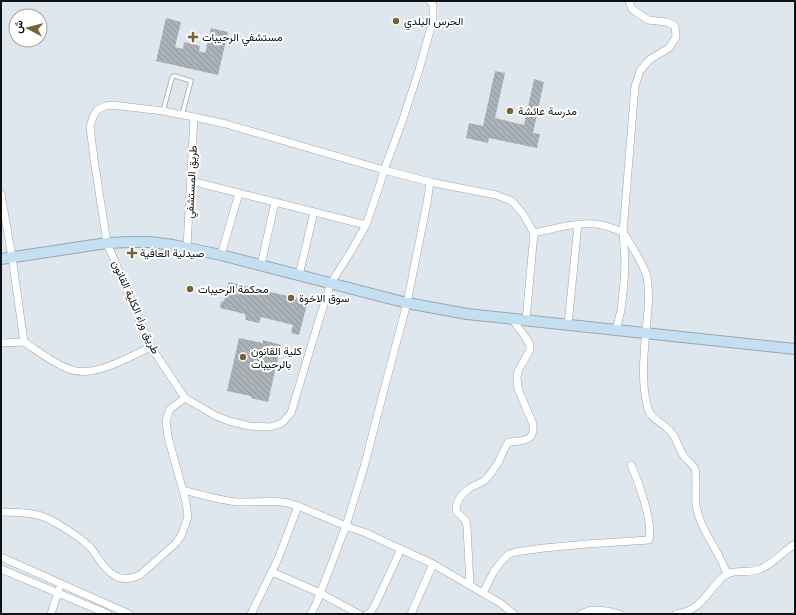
<svg xmlns="http://www.w3.org/2000/svg" width="796" height="615" font-family="Poppins,Vazirmatn,sans-serif">
<defs>
<pattern id="building-back-hatch" width="6" height="6" patternUnits="userSpaceOnUse"><rect width="6" height="6" fill="#aab2b8"/><path d="M-1 5l2 2M0 0l6 6M5-1l2 2" fill="none" stroke="#91989d"/></pattern>
</defs>
<rect width="100%" height="100%" fill="#dfe7ee"/>
<g fill="url(#building-back-hatch)">
<path d="M 166,18 L 181,22 L 175,47 L 183,49 L 184,42 L 200,46 L 199,51 L 205,53 L 211,28 L 228,32 L 218,75 L 156,61 Z"/>
<path d="M 495,71 L 505,73 L 495,118 L 524,125 L 534,79 L 544,82 L 533,133 L 540,134 L 537,148 L 489,138 L 488,143 L 466,138 L 469,123 L 483,126 Z"/>
<path d="M 229,282 L 300,299 L 301,295 L 309,297 L 299,335 L 291,333 L 293,325 L 261,317 L 259,323 L 246,320 L 245,314 L 220,308 L 221,302 L 224,301 Z"/>
<path d="M 239,338 L 263,343 L 263,340 L 281,345 L 268,402 L 251,398 L 251,396 L 227,391 Z"/>
</g>
<g fill="none" stroke-linecap="round" stroke-linejoin="round">
<g stroke="#9da5ab" stroke-width="5">
<path id="service" d="M 163,111 L 172,78 L 173,76 L 175,76 L 191,81 L 182,115"/>
</g>
<g stroke="#9da5ab" stroke-width="8">
<g id="minor">
<path d="M 430,1 L 433,5 L 433,20 L 419,70 L 402,122 L 384,170 L 380,184 L 366,225 L 350,253 L 331,283 L 319,320 L 291,413 L 282,423 L 270,427 L 249,426 L 229,421 L 216,416 L 185,398 L 151,347 L 107,243 L 94,159 L 90,127 L 93,117 L 97,110 L 105,106 L 112,105 L 163,111 L 194,117 L 226,124 L 384,170 L 430,182 L 496,195 L 512,201 L 523,214 L 534,233 L 526,320"/>
<path d="M 191,181 L 366,225"/>
<path d="M 1,194 L 12,257 L 24,342 C 38,351 53,363 69,369 C 93,379 129,357 151,347"/>
<path d="M 534,233 C 553,229 576,222 596,224 C 605,225 614,229 623,232 C 631,245 643,262 647,277 C 650,294 648,312 646,329 C 644,354 641,380 647,405 C 650,420 661,421 670,431 C 677,438 678,447 683,455 C 686,460 692,463 695,469 C 697,474 695,497 696,505 C 699,525 712,542 721,560 C 723,564 725,569 727,574"/>
<path d="M 187,247 L 194,117"/>
<path d="M 221,255 L 239,193"/>
<path d="M 261,265 L 275,202"/>
<path d="M 299,275 L 314,212"/>
<path d="M 568,325 L 578,224"/>
<path d="M 616,330 L 621,310 L 624,283 L 625,261 L 623,232 L 635,86 L 640,71 L 649,60 L 669,48 L 676,37 L 675,26 L 667,22 L 648,20 L 632,9 L 629,1"/>
<path d="M 1,343 L 24,342"/>
<path d="M 183,490 C 201,495 219,500 237,502 C 260,503 276,498 298,506"/>
<path d="M 1,512 C 14,512 25,512 38,515 C 51,518 80,537 90,547 C 98,556 103,569 114,575 C 122,581 131,579 140,575 L 176,543 L 181,536 L 188,517 L 186,502 L 168,437 L 166,420 L 170,409 L 185,398"/>
<path d="M 1,557 L 129,614"/>
<path d="M 1,569 L 108,614"/>
<path d="M 272,572 L 320,593 L 359,614"/>
<path d="M 470,585 L 467,527 L 466,521 L 456,511 C 456,502 461,494 470,488 C 474,485 479,484 484,481 C 489,476 495,468 499,461 C 502,454 504,448 509,442 C 523,441 535,442 533,424 L 518,389 L 517,378 L 518,371 L 530,350 L 530,345 L 526,338 L 512,319"/>
<path d="M 483,593 L 493,573 L 501,562 L 509,554 L 515,552 L 544,548 L 587,544 L 649,540 C 653,521 639,483 631,465"/>
<path d="M 51,614 L 59,589"/>
<path d="M 251,614 L 278,559 L 298,506 L 346,526 L 366,533 L 433,564 L 500,603 L 514,614"/>
<path d="M 311,614 L 316,604 L 346,526 L 364,467 L 386,382 L 407,303 L 427,203 L 430,182"/>
<path d="M 367,614 L 370,613 L 375,605 L 401,549"/>
<path d="M 411,614 L 433,564"/>
<path d="M 581,614 L 591,610 L 607,611 L 619,614"/>
<path d="M 676,614 C 699,611 704,597 718,582 C 721,579 724,575 727,574 C 737,569 750,574 760,569 C 774,564 783,551 795,544"/>
</g>
</g>
<g stroke="#9da5ab" stroke-width="12">
<path id="secondary" d="M 1,259 L 107,243 L 130,242 L 150,242 L 173,245 L 221,255 L 407,303 L 467,314 L 795,349"/>
</g>
<use href="#service" stroke="#fff" stroke-width="3.5"/>
<use href="#minor" stroke="#fff" stroke-width="7"/>
<use href="#secondary" stroke="#c4dff1" stroke-width="10"/>
</g>
<g fill="#766533" stroke="#fff" stroke-width="1.5">
<circle cx="396" cy="21" r="4"/>
<path d="M191 31h4v4h4v4h-4v4h-4v-4h-4v-4h4z"/>
<circle cx="510" cy="111" r="4"/>
<path d="M130 247h4v4h4v4h-4v4h-4v-4h-4v-4h4z"/>
<circle cx="190" cy="289" r="4"/>
<circle cx="291" cy="298" r="4"/>
<circle cx="243" cy="357" r="4"/>
</g>
<g text-anchor="middle" stroke-width="4" stroke-linejoin="round" paint-order="stroke">
<g font-size="11" fill="#0f1214" stroke="#fff" text-anchor="start">
<text x="404" y="25">الحرس البلدي</text>
<text x="202" y="41">مستشفي الرحيبات</text>
<text x="518" y="115">مدرسة عائشة</text>
<text x="140" y="257">صيدلية العافية</text>
<text x="198" y="293">محكمة الرحيبات</text>
<text x="299" y="302">سوق الاخوة</text>
<text x="251" y="355">كلية القانون<tspan x="251" dy="13">بالرحيبات</tspan></text>
</g>
<g font-size="11" fill="#0f1214" stroke="#fff">
<text transform="translate(191 182) rotate(-87)" y="4">طريق المستشفي</text>
<text transform="translate(136 307) rotate(66)" y="4">طريق وراء الكلية القانون</text>
</g>
</g>
<rect width="796" height="615" fill="none" stroke="#0f1214" stroke-width="4"/>
<g transform="translate(28 28) rotate(277)"><circle r="19" fill="#ffffff" stroke="#9fa0a1"/>
<path d="M0-3L7 15L0 10L-7 15Z" fill="#766533"/>
<text y="-6" font-size="11" font-weight="bold" text-anchor="middle" fill="#0f1214">ش</text>
</g>
</svg>
